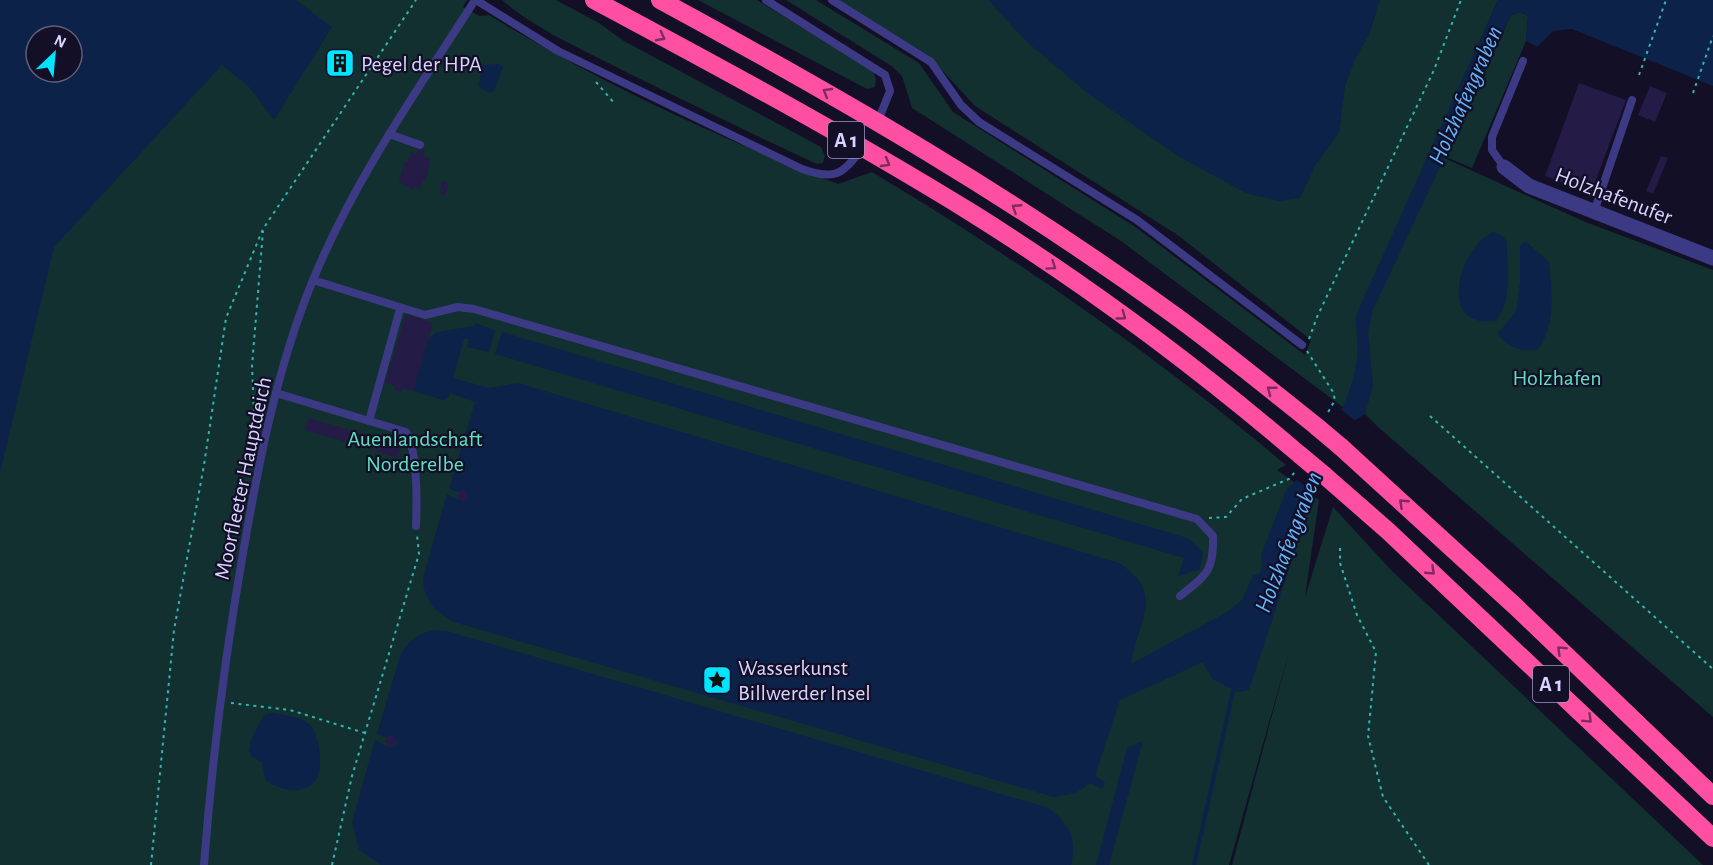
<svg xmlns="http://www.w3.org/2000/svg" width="1713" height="865" font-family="'Alegreya Sans',sans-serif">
<rect width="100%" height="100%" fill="#130f26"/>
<g fill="#12302f" fill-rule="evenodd">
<path d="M 0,0 L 467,0 L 463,7 L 480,16 L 489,15 C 600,83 716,137 838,184 L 872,172 C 1018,259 1156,356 1286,465 L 1277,470 L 1319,500 L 1305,597 L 1333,507 L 1392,571 L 1703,865 L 1232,865 L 1290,648 L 1229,865 L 0,865 ZM 36,36 L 72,36 L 72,72 L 36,72 Z"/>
<path d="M 502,0 L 556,0 L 599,23 L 624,41 L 821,147 L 825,156 L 823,163 L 817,164 C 754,135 691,104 628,73 C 586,51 538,31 502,0 Z"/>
<path d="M 698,0 L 757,0 L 873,71 L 876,79 L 875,87 L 867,89 Z"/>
<path d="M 786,0 L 816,0 L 919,63 L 953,112 L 1137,228 L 1305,355 L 1311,340 L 1179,236 L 975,106 L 928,55 L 836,0 L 1498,0 L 1431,152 L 1583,221 L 1713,270 L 1713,717 L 1378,427 L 1365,414 L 1366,410 L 1351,390 L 1344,408 L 1121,241 L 912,108 L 902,76 L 893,67 Z"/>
<path d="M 1521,12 L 1528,16 L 1526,41 L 1472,168 L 1446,157 L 1511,15 Z"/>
</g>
<g fill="#0c2248" fill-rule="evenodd">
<path d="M 0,0 L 296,0 L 332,27 L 274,120 L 249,87 L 222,65 L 54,247 L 0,473 ZM 36,36 L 72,36 L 72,72 L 36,72 Z"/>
<path d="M 988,0 L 1380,0 L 1369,35 L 1356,57 L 1345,86 L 1339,133 L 1316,164 L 1300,198 L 1279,201 L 1246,193 L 1178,156 L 1090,95 L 1027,42 Z"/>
<path d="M 1498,0 L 1713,0 L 1713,86 L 1572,29 L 1553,31 L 1537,47 L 1526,41 L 1528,16 L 1521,12 L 1511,15 L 1372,312 L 1368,333 L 1373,385 L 1365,414 L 1355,420 L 1311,493 L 1309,509 L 1249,690 L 1238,692 L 1212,679 L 1203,662 L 1120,700 L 1095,776 L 1105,783 L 1102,789 L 1090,783 L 1076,793 L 1054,797 L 454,622 C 435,612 423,600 423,577 L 447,494 L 461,501 L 467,499 L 468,496 L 465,490 L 458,492 L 449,489 L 475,402 L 450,393 L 448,398 L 443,400 L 413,391 L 429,338 L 437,332 L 474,326 L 475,323 L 495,330 L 489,352 L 467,347 L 469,339 L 464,339 L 453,378 L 489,388 L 518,383 L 1119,563 C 1167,594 1137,622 1131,664 L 1227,612 L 1242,600 L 1253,575 L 1260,573 L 1262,564 L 1261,555 L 1287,488 L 1296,481 C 1323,442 1352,405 1357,357 C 1359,343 1355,330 1356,315 Z"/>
<path d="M 499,64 L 503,67 L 494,91 L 489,93 L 478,86 L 483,65 Z"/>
<path d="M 1493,232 L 1502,235 L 1507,242 C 1507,268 1513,300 1496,321 C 1436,329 1458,249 1493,232 Z"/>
<path d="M 1525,241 L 1549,262 C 1552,291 1556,325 1538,349 C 1522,353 1508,347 1498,334 L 1516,311 L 1520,283 L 1520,246 Z"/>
<path d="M 502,332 L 1190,539 L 1203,552 L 1200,569 L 1178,576 L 1184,558 L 495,354 Z"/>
<path d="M 434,630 L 447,631 L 1049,808 C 1070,824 1077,840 1071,865 L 381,865 L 359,850 L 352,822 L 375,740 L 388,747 L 396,746 L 397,741 L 393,735 L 385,737 L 377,734 L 400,656 C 407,641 417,634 434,630 Z"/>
<path d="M 274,713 C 284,715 301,717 309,724 C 320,733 324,770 315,781 C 303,797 278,789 265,780 L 262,762 L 252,757 L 249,751 L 251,739 L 264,715 Z"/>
<path d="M 1143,741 L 1109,865 L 1096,865 L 1127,748 Z"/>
</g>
<path fill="#130f26" d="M 1340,409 L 1356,421 L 1313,492 L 1295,478 Z"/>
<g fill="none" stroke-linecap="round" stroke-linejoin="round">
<path stroke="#0c2248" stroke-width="4" d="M 1194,865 L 1234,687"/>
</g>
<g fill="#241b47">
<path d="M 339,57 L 346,62 L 342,68 L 335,64 Z"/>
<path d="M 1579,83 L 1626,100 L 1591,193 L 1545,176 Z"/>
<path d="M 1650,86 L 1667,93 L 1655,122 L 1638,115 Z"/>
<path d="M 418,147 L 425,149 L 423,156 L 430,158 L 426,180 L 423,180 L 420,189 L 414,187 L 413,190 L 399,182 L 405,162 L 408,162 L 411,152 L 416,154 Z"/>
<path d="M 1661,156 L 1668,158 L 1653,194 L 1646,191 Z"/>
<path d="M 442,181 L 449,183 L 445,195 L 439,193 Z"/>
<path d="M 406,314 L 433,323 L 413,391 L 402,388 L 401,392 L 394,390 L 396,386 L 385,383 Z"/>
<path d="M 309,418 L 377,438 L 373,450 L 305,430 Z"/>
<path d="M 380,438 L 401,445 L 397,458 L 376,451 Z"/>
<circle cx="463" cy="496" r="5.5"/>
<circle cx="391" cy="741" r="5.5"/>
</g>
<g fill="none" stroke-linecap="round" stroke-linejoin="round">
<g stroke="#2fb8b0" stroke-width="2" stroke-dasharray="3 4.5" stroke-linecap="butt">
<path d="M 1639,75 L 1666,0"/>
<path d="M 596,82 L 615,104"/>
<path d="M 1693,93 L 1713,36"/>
<path d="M 1309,339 L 1317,317 L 1434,70 L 1461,0"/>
<path d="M 1307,351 L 1333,392 L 1335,400 L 1327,414"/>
<path d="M 1430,416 L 1713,669"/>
<path d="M 255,435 L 252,366 L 263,231"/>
<path d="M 1209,518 L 1226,517 L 1242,499 L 1291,478 L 1295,471"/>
<path d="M 1340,548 L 1340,563 L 1357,615 L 1376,652 L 1368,736 L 1383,797 L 1429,865"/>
<path d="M 231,703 L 290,710 L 365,733"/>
<path d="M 151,865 L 174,630 L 204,465 L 226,318 L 263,229 L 416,0"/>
<path d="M 332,865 L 352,776 L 419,554 L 417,535"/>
</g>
<g stroke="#3d3a85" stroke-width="8">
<path d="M 476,0 L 558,51 L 802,169 C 833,180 843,176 861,149"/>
<path d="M 766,0 L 885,75 L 890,91 L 878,121"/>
<path d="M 832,0 L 931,62 L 961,105 L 979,122 L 1137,220 L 1302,345"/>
<path d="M 389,134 L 420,145"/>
<path d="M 1504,167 L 1492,150 L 1492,137 L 1523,61"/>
<path d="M 1594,212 L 1632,100"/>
<path d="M 313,280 L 425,315 L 458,307 L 474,309 L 1197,519 L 1213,536 C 1214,572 1206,575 1180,596"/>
<path d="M 276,393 L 406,432 C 418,452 417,501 416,526"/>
<path d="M 369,421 L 400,309"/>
<path d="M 204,865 C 212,760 225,656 243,553 C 259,461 277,367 313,280 C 354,180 417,91 475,0"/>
</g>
<path stroke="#3d3a85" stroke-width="15" d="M 1504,167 L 1529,186 L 1713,258"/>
<g stroke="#ff4fa3" stroke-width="18">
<path d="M 594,0 C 721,68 849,137 972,213 C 1087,285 1197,367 1300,455"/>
<path d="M 660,0 C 839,97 1016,199 1181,320 C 1227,354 1272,391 1316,426"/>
<path d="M 1341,447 L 1515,606 L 1713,796"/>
<path d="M 1324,475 L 1388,531 L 1713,838"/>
</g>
<g stroke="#ff4fa3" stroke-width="18">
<path d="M 1316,426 L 1341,447"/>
<path d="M 1300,455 L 1324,475"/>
</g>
</g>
<defs><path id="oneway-chevron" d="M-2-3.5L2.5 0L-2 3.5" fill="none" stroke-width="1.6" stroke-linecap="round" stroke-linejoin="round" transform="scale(1.5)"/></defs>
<g stroke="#7d2c5e">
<use href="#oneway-chevron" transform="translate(661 37) rotate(28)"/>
<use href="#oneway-chevron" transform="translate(827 92) rotate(-150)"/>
<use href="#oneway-chevron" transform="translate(886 163) rotate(30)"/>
<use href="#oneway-chevron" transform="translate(1016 208) rotate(-147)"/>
<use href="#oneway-chevron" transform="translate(1052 266) rotate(35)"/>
<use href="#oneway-chevron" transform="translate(1122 316) rotate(36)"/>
<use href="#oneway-chevron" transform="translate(1271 390) rotate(-142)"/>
<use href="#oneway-chevron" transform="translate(1403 503) rotate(-137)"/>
<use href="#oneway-chevron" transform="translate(1431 571) rotate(43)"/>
<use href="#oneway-chevron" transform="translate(1561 650) rotate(-136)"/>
<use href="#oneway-chevron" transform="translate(1588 719) rotate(44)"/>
</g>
<defs>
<g id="building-square" transform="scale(1.5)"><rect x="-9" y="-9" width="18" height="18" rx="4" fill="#00e5ff" stroke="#130f26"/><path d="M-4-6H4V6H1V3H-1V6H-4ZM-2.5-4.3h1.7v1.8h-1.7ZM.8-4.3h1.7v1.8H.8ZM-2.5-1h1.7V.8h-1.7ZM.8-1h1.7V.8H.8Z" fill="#111"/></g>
<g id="sight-square" transform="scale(1.5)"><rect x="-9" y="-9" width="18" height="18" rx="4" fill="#00e5ff" stroke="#130f26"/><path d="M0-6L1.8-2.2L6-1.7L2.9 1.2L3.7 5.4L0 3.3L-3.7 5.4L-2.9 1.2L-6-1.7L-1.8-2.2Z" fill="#111"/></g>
</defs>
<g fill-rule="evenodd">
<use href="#building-square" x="340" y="63"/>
<use href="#sight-square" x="717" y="680"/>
</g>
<g text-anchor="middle" stroke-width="4.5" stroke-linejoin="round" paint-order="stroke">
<g fill="#130f26" stroke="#9e99be" stroke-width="1.5">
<rect x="828" y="122" width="36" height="36" rx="4.5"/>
<rect x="1533" y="666" width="36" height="36" rx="4.5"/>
</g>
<g font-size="21" font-weight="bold" fill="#d9d4ff">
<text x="846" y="147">A 1</text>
<text x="1551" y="691">A 1</text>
</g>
<g font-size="22" fill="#d9d4ff" stroke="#130f26" text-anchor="start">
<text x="361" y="71">Pegel der HPA</text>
<text x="738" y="675">Wasserkunst<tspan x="738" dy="25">Billwerder Insel</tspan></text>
</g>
<g font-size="22" fill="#d9d4ff" stroke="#130f26">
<text transform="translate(1614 195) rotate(21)" y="8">Holzhafenufer</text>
<text transform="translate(242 478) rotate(-78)" y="8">Moorfleeter Hauptdeich</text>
</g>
<g font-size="22" fill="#5fe0c0" stroke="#130f26">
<text x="1557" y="385">Holzhafen</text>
<text x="415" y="446">Auenlandschaft<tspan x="415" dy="25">Norderelbe</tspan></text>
</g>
<g font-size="24" font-style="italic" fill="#62b6ff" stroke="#130f26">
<text transform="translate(1465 95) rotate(-66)" y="8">Holzhafengraben</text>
<text transform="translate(1288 542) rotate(-69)" y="8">Holzhafengraben</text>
</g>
</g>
<g transform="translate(54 54) rotate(26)"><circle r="28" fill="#130f26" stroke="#625e7d" stroke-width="1.5"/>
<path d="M0-4.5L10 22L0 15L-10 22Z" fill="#00e5ff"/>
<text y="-9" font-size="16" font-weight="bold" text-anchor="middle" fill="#d9d4ff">N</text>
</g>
</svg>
